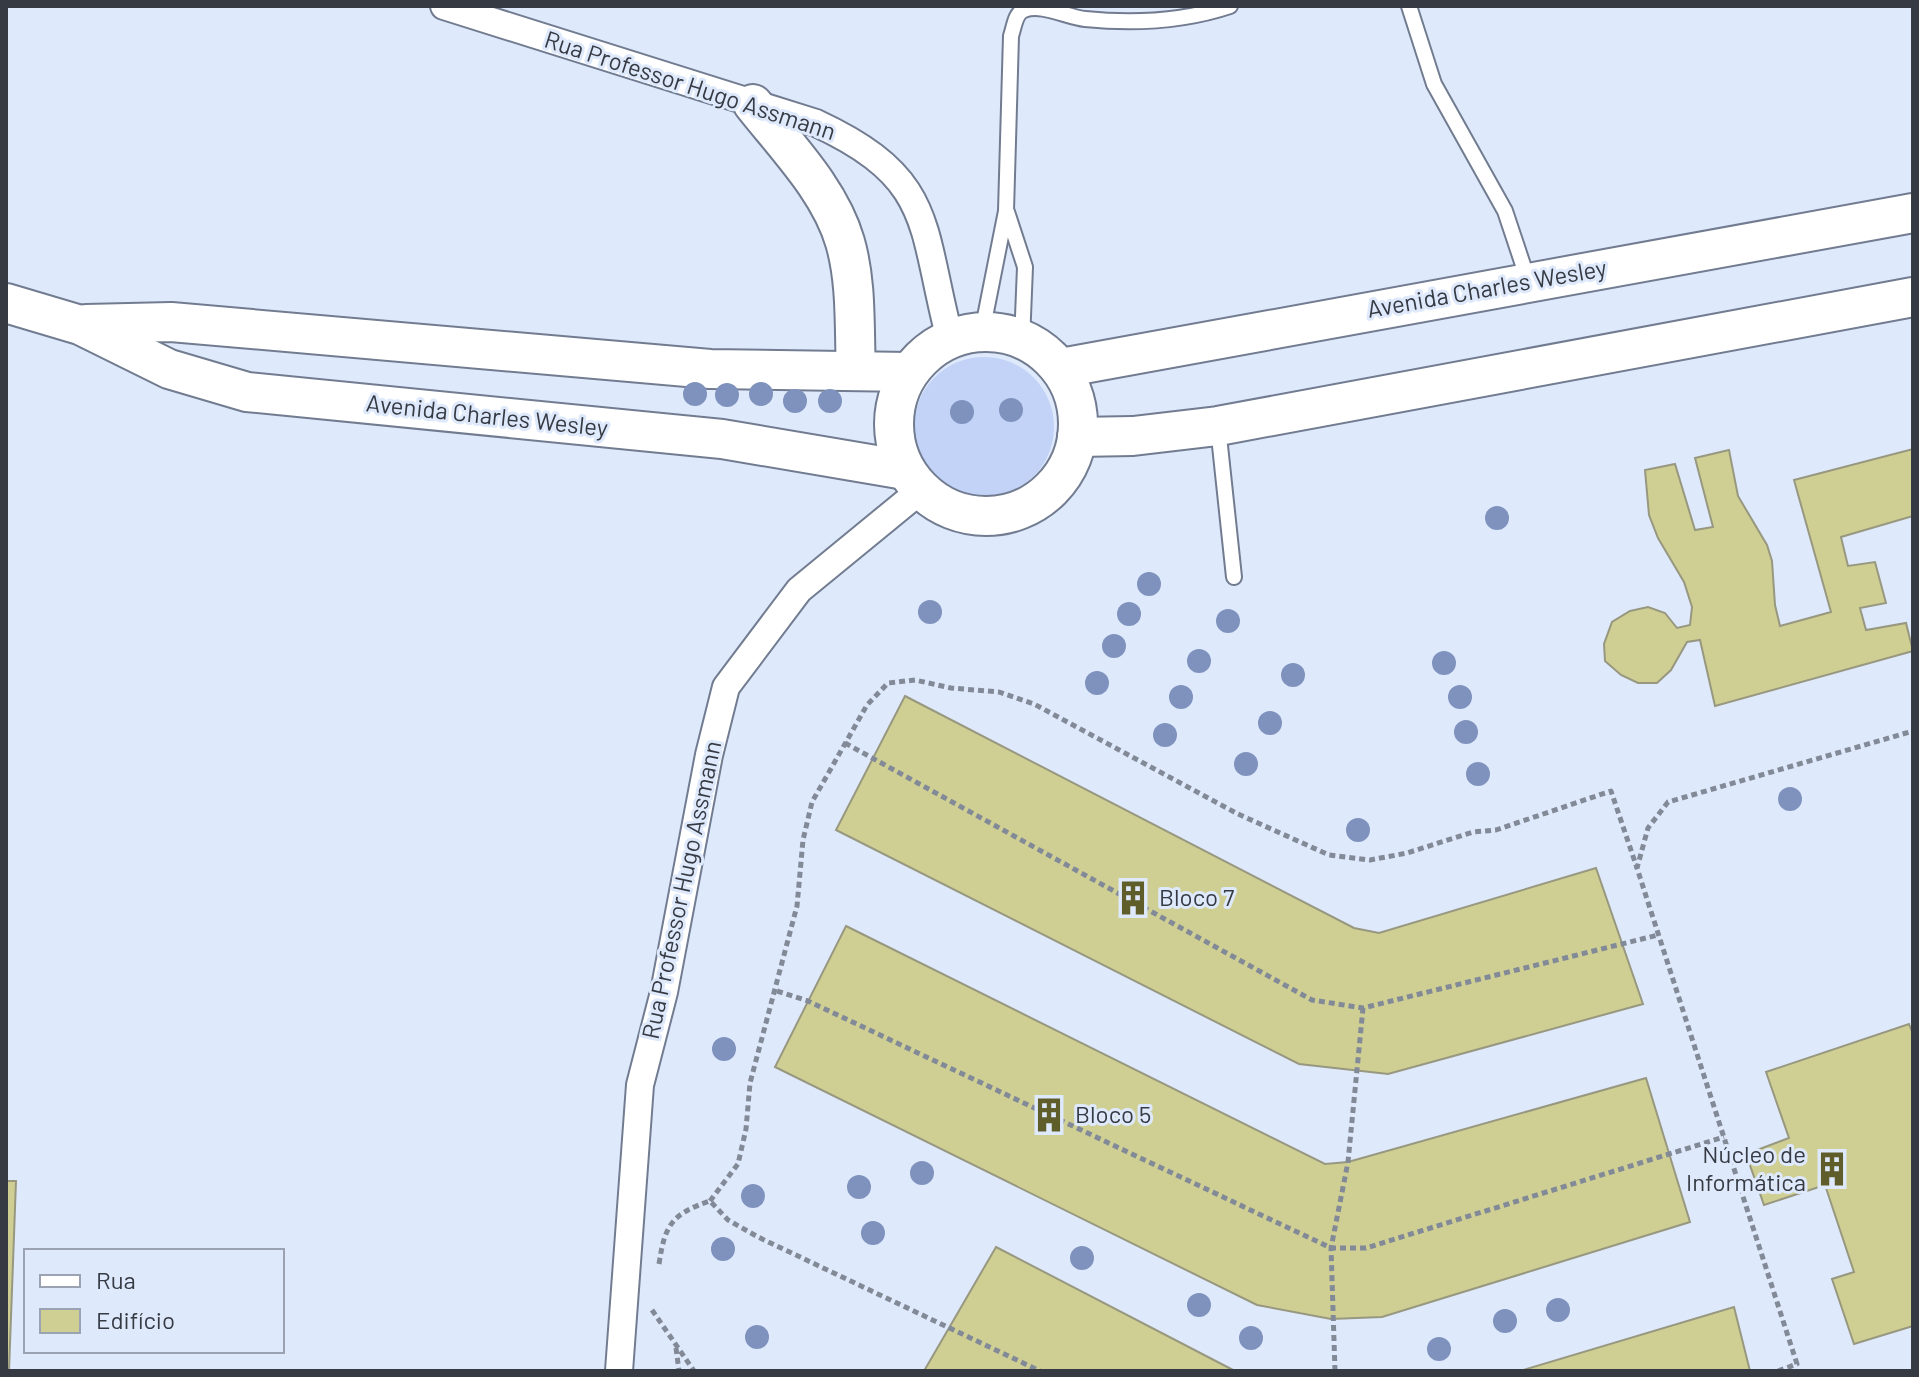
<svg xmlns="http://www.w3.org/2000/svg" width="1919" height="1377" font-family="Barlow,sans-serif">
<rect width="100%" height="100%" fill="#dfe9fc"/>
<circle fill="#c2d3f7" cx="984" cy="427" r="70"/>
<g fill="#cfcf94" stroke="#97987f" stroke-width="2">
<path d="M 1913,449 L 1913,516 L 1841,537 L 1848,566 L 1875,562 L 1886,603 L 1860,608 L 1866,630 L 1906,623 L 1913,651 L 1715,706 L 1700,640 L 1687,642 L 1671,670 L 1657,683 L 1638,683 L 1621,675 L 1605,661 L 1604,644 L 1612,622 L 1630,611 L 1648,607 L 1665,613 L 1677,628 L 1690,625 L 1692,607 L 1684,582 L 1658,538 L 1649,515 L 1645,470 L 1675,464 L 1695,530 L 1713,527 L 1695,458 L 1729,450 L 1738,496 L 1767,545 L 1772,561 L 1775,605 L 1780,626 L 1831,612 L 1794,480 Z"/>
<path d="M 905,696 L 1354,928 L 1379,933 L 1596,868 L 1643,1004 L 1388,1074 L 1299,1064 L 836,830 Z"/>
<path d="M 846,926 L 1325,1164 L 1348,1162 L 1646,1078 L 1690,1222 L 1382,1317 L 1331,1319 L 1257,1305 L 775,1067 Z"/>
<path d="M 1909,1024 L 1913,1034 L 1913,1326 L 1854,1344 L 1832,1279 L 1854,1272 L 1825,1185 L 1764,1205 L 1746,1154 L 1789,1138 L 1766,1072 Z"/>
<path d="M 6,1181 L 16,1181 L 9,1371 L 6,1371 Z"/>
<path d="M 996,1247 L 1235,1371 L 924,1371 Z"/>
<path d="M 1734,1307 L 1750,1371 L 1520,1371 Z"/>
</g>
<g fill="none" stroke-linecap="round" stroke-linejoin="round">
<g stroke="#727c91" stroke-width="18">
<g id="lane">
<path d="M 1409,6 L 1434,84 L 1505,211 L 1528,280"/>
<path d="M 1007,212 L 1025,267 L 1022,341"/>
<path d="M 982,332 L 1006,211 L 1011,36 C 1014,28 1015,13 1024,10 C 1041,3 1067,17 1085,19 C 1135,24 1182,22 1230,6"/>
<path d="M 1218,427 L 1234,577"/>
</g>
</g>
<g stroke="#727c91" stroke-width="30">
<g id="street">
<path d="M 444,6 L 816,123 C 936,179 920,225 950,339"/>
<path d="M 619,1371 L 640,1085 L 664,992 L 709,755 L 726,687 L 799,590 L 921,490"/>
</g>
</g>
<g stroke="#727c91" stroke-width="42">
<g id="secondary">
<path d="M 753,104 C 786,146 830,190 845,242 C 857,283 854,329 856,371"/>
<path d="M 6,303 L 80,325 L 169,369 L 247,392 L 722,439 L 905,470"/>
<path d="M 86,324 L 171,322 L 710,369 L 909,372"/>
<circle cx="986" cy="424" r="92"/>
<path d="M 1061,368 L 1913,213"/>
<path d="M 1077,437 L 1133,436 L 1218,426 L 1913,297"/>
</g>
</g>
<g stroke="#838a97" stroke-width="5" stroke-dasharray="6 4" stroke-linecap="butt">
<path d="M 845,743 L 1312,1000 L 1363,1008 L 1658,935"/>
<path d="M 777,991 L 808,1001 L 1331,1248 L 1366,1248 L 1724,1137"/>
<path d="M 710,1201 L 738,1164 L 746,1129 L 750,1083 L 797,906 L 803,840 L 812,802 L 867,705 L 888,683 L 915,680 L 951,688 L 999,692 L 1034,704 L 1238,814 L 1329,855 L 1370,860 L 1407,853 L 1473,832 L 1496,830 L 1611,791 L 1637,868"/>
<path d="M 659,1264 C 665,1224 672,1214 710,1201 L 728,1220 L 758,1237 L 1040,1371"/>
<path d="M 652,1310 L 694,1371"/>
<path d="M 676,1348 L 679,1371"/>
<path d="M 1335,1371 L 1331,1248 L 1348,1162 L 1363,1008"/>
<path d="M 1778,1371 L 1797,1364 L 1637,868 L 1648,828 L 1668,802 L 1913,731"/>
</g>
<use href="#lane" stroke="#fff" stroke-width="14"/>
<use href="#street" stroke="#fff" stroke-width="26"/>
<use href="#secondary" stroke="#fff" stroke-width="38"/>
</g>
<g fill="#7f92bd">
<circle cx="695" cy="394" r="12"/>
<circle cx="761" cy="394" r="12"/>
<circle cx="727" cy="395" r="12"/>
<circle cx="795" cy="401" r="12"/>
<circle cx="830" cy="401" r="12"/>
<circle cx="1011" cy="410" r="12"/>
<circle cx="962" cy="412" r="12"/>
<circle cx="1497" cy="518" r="12"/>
<circle cx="1149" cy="584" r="12"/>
<circle cx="930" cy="612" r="12"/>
<circle cx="1129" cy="614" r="12"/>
<circle cx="1228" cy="621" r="12"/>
<circle cx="1114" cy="646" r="12"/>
<circle cx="1199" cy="661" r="12"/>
<circle cx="1444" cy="663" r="12"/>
<circle cx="1293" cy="675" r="12"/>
<circle cx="1097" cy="683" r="12"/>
<circle cx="1181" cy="697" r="12"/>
<circle cx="1460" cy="697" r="12"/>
<circle cx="1270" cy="723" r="12"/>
<circle cx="1466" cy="732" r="12"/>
<circle cx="1165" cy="735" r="12"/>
<circle cx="1246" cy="764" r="12"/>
<circle cx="1478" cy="774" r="12"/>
<circle cx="1790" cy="799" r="12"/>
<circle cx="1358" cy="830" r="12"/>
<circle cx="724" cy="1049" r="12"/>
<circle cx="922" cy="1173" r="12"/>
<circle cx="859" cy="1187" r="12"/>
<circle cx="753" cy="1196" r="12"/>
<circle cx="873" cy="1233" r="12"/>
<circle cx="723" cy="1249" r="12"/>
<circle cx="1082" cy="1258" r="12"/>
<circle cx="1199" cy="1305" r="12"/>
<circle cx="1558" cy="1310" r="12"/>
<circle cx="1505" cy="1321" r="12"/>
<circle cx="757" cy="1337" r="12"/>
<circle cx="1251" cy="1338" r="12"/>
<circle cx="1439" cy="1349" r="12"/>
</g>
<defs>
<g id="building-bare" transform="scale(2.76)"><path d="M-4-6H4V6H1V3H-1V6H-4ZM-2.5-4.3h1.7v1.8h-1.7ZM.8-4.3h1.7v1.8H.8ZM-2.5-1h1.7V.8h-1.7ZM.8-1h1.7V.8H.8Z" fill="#5f5e2b" stroke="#dfe9fc" stroke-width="2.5" paint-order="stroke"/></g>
</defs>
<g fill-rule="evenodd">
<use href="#building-bare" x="1133" y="898"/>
<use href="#building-bare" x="1049" y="1115"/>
<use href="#building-bare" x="1832" y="1169"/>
</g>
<g text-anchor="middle" stroke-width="6" stroke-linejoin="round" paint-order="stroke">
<g font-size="24" fill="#363a43" stroke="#dfe9fc">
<text transform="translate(690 86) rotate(18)" y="8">Rua Professor Hugo Assmann</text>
<text transform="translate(1487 289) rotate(-10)" y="8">Avenida Charles Wesley</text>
<text transform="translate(487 416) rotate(6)" y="8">Avenida Charles Wesley</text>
<text transform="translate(682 890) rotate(-78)" y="8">Rua Professor Hugo Assmann</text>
</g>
<g font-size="24" fill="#363a43" stroke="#dfe9fc" text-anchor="start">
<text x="1159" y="906">Bloco 7</text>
<text x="1075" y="1123">Bloco 5</text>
<text x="1806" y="1163" text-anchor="end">Núcleo de<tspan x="1806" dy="28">Informática</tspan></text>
</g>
</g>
<rect width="1919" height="1377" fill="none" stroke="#363a43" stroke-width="16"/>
<rect x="24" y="1249" width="260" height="104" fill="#dfe9fc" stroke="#9ba3b2" stroke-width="2"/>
<rect x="40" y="1275" width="40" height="12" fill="#ffffff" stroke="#9ba3b2" stroke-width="2"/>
<text x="96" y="1289" font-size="24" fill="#363a43">Rua</text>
<rect x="40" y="1309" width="40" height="24" fill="#cfcf94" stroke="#9ba3b2" stroke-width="2"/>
<text x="96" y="1329" font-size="24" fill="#363a43">Edifício</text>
</svg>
